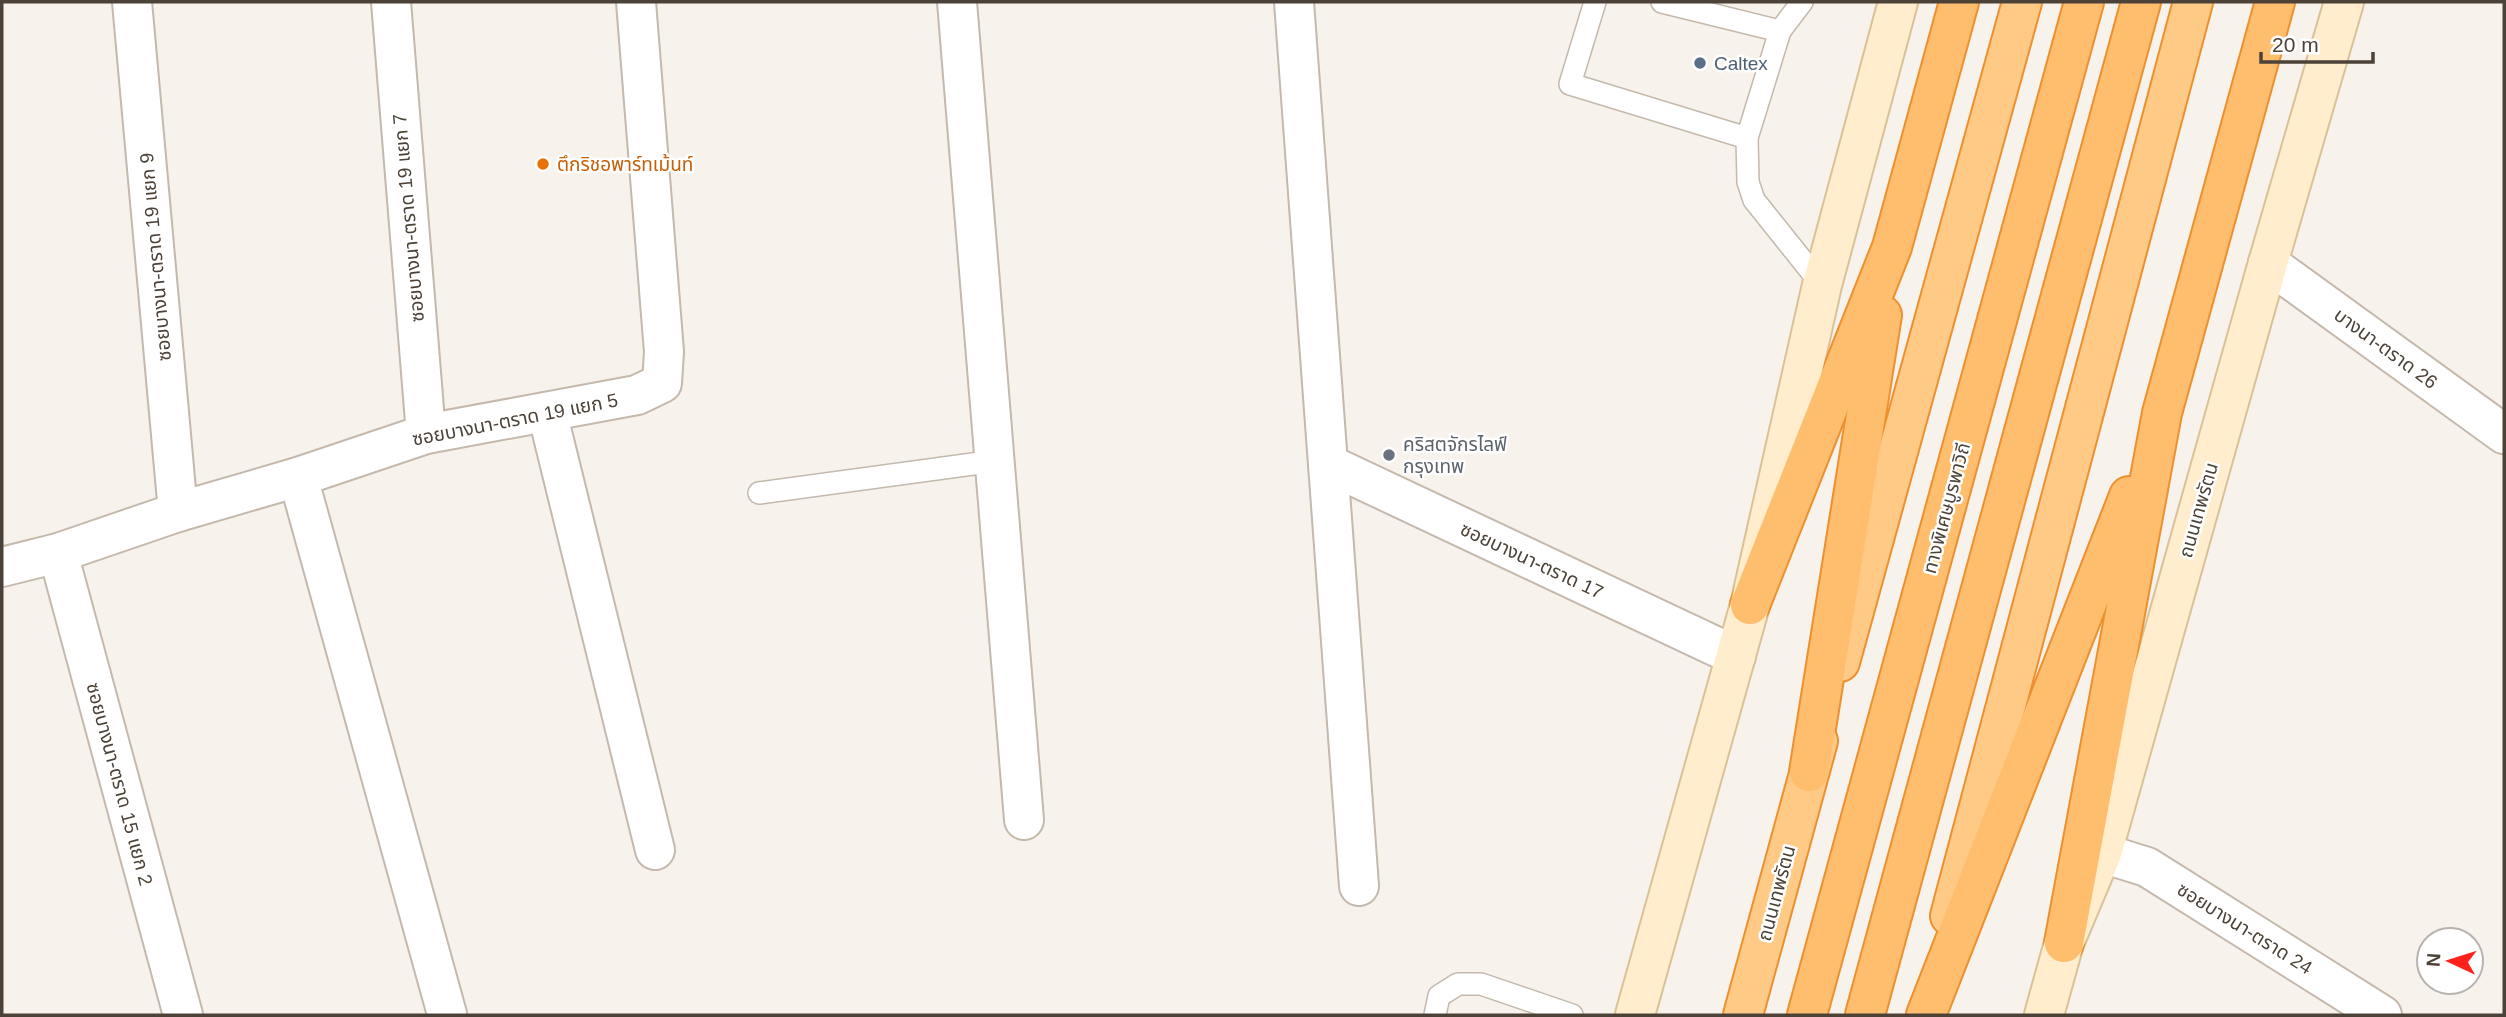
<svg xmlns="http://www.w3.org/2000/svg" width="2506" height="1017" font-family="Arial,'Noto Sans Thai',sans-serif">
<rect width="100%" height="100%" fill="#f7f2eb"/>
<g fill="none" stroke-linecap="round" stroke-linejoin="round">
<g stroke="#c4b9ac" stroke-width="24">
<g id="service">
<path d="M 1595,2 L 1570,84 L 1747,138"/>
<path d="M 1662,2 L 1780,31"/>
<path d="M 1802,2 L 1780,31 L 1747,138 L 1748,182 L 1754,200 L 1822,285"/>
<path d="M 759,493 L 995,461"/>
<path d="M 1435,1015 L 1439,996 L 1458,984 L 1481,984 L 1572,1015"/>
</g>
</g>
<g stroke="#c4b9ac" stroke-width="42">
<g id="minor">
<path d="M 132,2 L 178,512"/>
<path d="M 391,2 L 426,434"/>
<path d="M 957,2 L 1024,820"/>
<path d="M 1294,2 L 1359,886"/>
<path d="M 2268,263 L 2504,434"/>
<path d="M 547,412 L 655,850"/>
<path d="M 1328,464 L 1736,656"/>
<path d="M 298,477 L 447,1014"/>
<path d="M 58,553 L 183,1015"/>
<path d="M 2,567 L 58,553 L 178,512 L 298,477 L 426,434 L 637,395 L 662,383 L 664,352 L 636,2"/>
<path d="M 2102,853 L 2147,867 L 2382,1015"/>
</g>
</g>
<g stroke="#dbc197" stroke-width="42">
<g id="secondary">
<path d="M 1635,1015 L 1750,605 L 1822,285 L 1898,2"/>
<path d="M 2044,1015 L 2064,943 L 2102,853 L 2268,263 L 2344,2"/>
</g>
</g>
<g stroke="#ed902f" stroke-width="42">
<g id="trunk">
<path d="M 1840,662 L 2022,2"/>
<path d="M 1950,916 L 2193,2"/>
<path d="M 1743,1015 L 1818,741"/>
</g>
</g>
<g stroke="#ed902f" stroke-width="42">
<g id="motorway">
<path d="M 1750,605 L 1892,247 L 1959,2"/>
<path d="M 1809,772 L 1882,315"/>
<path d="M 2064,943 L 2162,413 L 2275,2"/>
<path d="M 1807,1015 L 2084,2"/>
<path d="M 1865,1015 L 2141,2"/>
<path d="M 1926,1015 L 2129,496"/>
</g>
</g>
<use href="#service" stroke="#fff" stroke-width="21"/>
<use href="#minor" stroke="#fff" stroke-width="38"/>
<use href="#secondary" stroke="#ffedcd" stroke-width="38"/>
<use href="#trunk" stroke="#ffca85" stroke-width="38"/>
<use href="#motorway" stroke="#ffbd6e" stroke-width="38"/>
</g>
<circle fill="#5c6f8a" stroke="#fff" stroke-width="2.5" cx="1700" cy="63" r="7"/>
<circle fill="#e8710a" stroke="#fff" stroke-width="2.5" cx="543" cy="164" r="7"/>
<circle fill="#6b7280" stroke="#fff" stroke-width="2.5" cx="1389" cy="455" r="7"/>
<g text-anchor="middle" stroke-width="5" stroke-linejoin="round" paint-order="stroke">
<g font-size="19" fill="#4e5e75" stroke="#fff" text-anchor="start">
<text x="1714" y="70">Caltex</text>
</g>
<g font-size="19" fill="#c56008" stroke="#fff" text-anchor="start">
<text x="557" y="171">ตึกริชอพาร์ทเม้นท์</text>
</g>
<g font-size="19" fill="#4c4238" stroke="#fff">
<text transform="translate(408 218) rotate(-95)" y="7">ซอยบางนา-ตราด 19 แยก 7</text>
<text transform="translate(155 257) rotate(-95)" y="7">ซอยบางนา-ตราด 19 แยก 9</text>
<text transform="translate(2386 348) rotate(36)" y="7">บางนา-ตราด 26</text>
<text transform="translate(515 419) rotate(-11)" y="7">ซอยบางนา-ตราด 19 แยก 5</text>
<text transform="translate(1946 508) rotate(-75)" y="7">ทางพิเศษบูรพาวิถี</text>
<text transform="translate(2198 510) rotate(-74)" y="7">ถนนเทพรัตน</text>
<text transform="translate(1532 560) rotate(25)" y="7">ซอยบางนา-ตราด 17</text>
<text transform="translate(120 784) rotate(75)" y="7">ซอยบางนา-ตราด 15 แยก 2</text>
<text transform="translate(1776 893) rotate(-75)" y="7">ถนนเทพรัตน</text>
<text transform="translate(2245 928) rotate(32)" y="7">ซอยบางนา-ตราด 24</text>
</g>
<g font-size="19" fill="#5b616d" stroke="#fff" text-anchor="start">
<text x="1403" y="451">คริสตจักรไลฟ์<tspan x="1403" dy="22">กรุงเทพ</tspan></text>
</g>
</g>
<rect width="2506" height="1017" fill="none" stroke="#4c4238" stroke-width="7"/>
<g transform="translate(2450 961) rotate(274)"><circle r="33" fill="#ffffff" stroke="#b7b3af" stroke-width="2"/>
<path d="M0-5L12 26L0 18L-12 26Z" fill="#ff211a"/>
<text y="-10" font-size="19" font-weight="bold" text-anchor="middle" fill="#4c4238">N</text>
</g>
<path d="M2261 52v10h112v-10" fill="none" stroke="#4c4238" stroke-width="3.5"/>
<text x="2272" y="52" font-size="21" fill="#4c4238" stroke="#ffffff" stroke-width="5" paint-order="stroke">20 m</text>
</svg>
